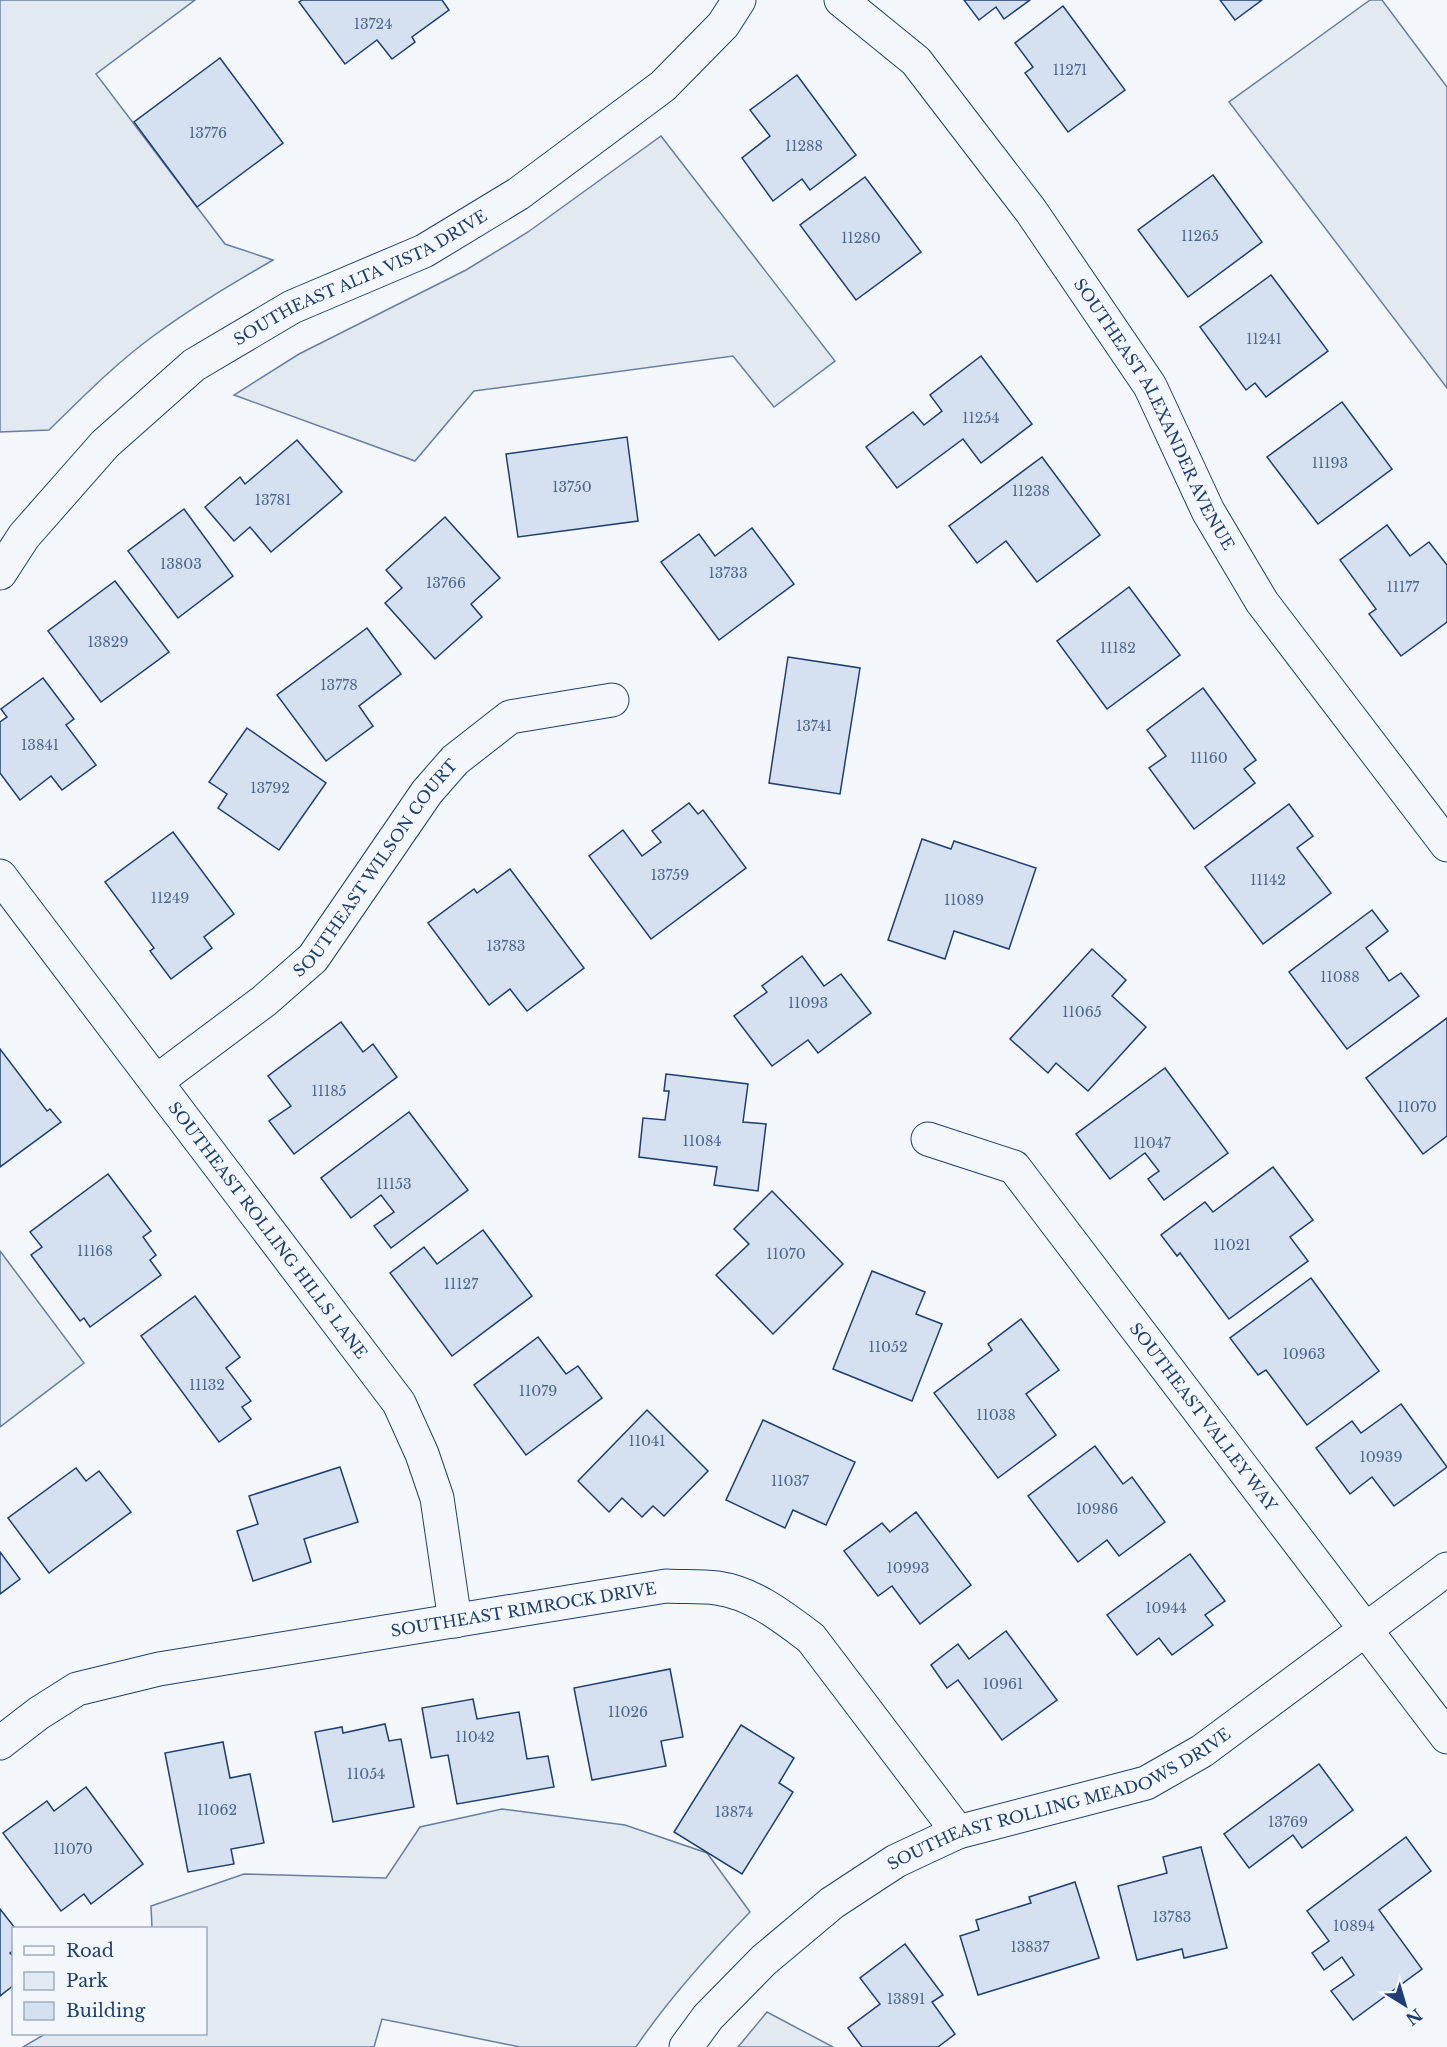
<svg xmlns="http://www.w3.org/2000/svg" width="1447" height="2047" font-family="'Libre Baskerville',serif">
<rect width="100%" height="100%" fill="#f4f7fb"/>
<g fill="#e3e9f0" stroke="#687fa3" stroke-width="1.5">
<path d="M 0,0 L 195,0 L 96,74 L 225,244 L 273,260 C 232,284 191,308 152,337 C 115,364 82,398 49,430 L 0,432 Z"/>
<path d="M 1370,0 L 1382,0 L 1447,87 L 1447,388 L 1229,102 Z"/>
<path d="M 661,136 L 835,361 L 774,407 L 733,356 L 474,391 L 415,461 L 234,395 L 299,354 L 466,270 L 528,232 Z"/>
<path d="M 0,1251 L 84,1363 L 0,1427 Z"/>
<path d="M 502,1809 L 625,1825 L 707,1853 L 750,1912 C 708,1955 669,1998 636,2047 L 520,2047 L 382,2019 L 374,2047 L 23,2047 L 45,2034 L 206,2034 L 206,1928 L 152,1928 L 151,1906 L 244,1874 L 386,1878 L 420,1827 Z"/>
<path d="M 767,2012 L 833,2047 L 738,2047 Z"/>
</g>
<g fill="#d5e0f0" stroke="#1d3f73" stroke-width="1.5">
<path d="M 302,0 L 442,0 L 449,10 L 412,37 L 415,42 L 392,59 L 377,40 L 345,64 L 299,2 Z"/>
<path d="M 964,0 L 1030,0 L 1004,19 L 996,7 L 979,20 Z"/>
<path d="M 1220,0 L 1262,0 L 1235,20 Z"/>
<path d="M 1063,6 L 1125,90 L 1068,132 L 1025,73 L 1033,67 L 1015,43 Z"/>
<path d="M 220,58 L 283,143 L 197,207 L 134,122 Z"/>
<path d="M 797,75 L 856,155 L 810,190 L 802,179 L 773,201 L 742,158 L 770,136 L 750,110 Z"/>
<path d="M 1213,175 L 1262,242 L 1188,297 L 1138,230 Z"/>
<path d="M 865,177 L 921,252 L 856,300 L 800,225 Z"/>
<path d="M 1271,275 L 1328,351 L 1266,397 L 1255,383 L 1246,390 L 1200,327 Z"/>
<path d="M 981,356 L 1032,424 L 981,463 L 963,439 L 897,488 L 866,447 L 913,412 L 924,425 L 942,411 L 930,395 Z"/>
<path d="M 1342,402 L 1392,469 L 1318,524 L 1267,457 Z"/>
<path d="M 627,437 L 638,521 L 518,537 L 506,454 Z"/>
<path d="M 297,440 L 342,492 L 271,552 L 250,527 L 234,541 L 205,507 L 240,477 L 245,484 Z"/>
<path d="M 1042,457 L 1100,535 L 1037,582 L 1006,541 L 977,563 L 949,526 Z"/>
<path d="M 184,509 L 233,576 L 178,618 L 128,551 Z"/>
<path d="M 445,517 L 500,578 L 471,604 L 482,617 L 435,659 L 385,603 L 402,588 L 386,570 Z"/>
<path d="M 1387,525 L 1410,556 L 1429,542 L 1447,565 L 1447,622 L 1401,656 L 1369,614 L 1376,609 L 1340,560 Z"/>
<path d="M 752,528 L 794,584 L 719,640 L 661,562 L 699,534 L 715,556 Z"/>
<path d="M 115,581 L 169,652 L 101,702 L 48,631 Z"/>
<path d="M 1129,587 L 1180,655 L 1107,709 L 1057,641 Z"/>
<path d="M 367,628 L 401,674 L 359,706 L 373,726 L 326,761 L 277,695 Z"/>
<path d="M 788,657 L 860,668 L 840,794 L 769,783 Z"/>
<path d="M 43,678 L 74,719 L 66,725 L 96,765 L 62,790 L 51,776 L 20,800 L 0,773 L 0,722 L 7,717 L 1,709 Z"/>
<path d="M 1203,688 L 1256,760 L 1244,769 L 1255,783 L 1194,829 L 1149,768 L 1166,756 L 1147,730 Z"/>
<path d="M 247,728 L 326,783 L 279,850 L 218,808 L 227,794 L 209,782 Z"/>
<path d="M 689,803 L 698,814 L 703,810 L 746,868 L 651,939 L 589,856 L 623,830 L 642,856 L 661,842 L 652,831 Z"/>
<path d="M 1289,804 L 1313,836 L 1297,848 L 1331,893 L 1263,944 L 1205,867 Z"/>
<path d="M 173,832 L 234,914 L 204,937 L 212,948 L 171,979 L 150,951 L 154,948 L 105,882 Z"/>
<path d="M 922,839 L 951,849 L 954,841 L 1036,868 L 1009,949 L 954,931 L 945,959 L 888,940 Z"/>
<path d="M 510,869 L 584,968 L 527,1011 L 510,989 L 489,1005 L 428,923 L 474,889 L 477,893 Z"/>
<path d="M 1372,910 L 1388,931 L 1366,948 L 1389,981 L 1401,973 L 1419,996 L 1347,1049 L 1289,972 Z"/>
<path d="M 1092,949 L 1126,980 L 1112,996 L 1146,1027 L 1088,1091 L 1056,1063 L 1048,1073 L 1010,1039 Z"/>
<path d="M 802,956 L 824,986 L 841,974 L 871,1013 L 818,1053 L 808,1040 L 772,1066 L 734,1016 L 767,992 L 762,986 Z"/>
<path d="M 1447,1018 L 1447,1136 L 1423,1154 L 1366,1078 Z"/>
<path d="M 341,1022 L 363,1052 L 373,1044 L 397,1077 L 294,1154 L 269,1121 L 291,1106 L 268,1076 Z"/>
<path d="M 0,1049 L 47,1111 L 50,1109 L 61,1122 L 0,1167 Z"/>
<path d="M 1165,1068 L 1228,1153 L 1164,1200 L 1148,1179 L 1159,1171 L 1145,1153 L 1110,1179 L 1076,1134 Z"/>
<path d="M 666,1074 L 748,1084 L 743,1122 L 766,1124 L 758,1191 L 714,1185 L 717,1167 L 639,1157 L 643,1118 L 665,1120 L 669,1091 L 664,1091 Z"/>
<path d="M 409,1112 L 468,1190 L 391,1248 L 374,1226 L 394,1212 L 381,1195 L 351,1218 L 321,1178 Z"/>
<path d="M 1273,1167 L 1313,1220 L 1290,1237 L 1308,1261 L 1229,1319 L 1180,1253 L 1177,1256 L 1161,1235 L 1205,1202 L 1213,1212 Z"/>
<path d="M 108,1174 L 151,1231 L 143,1237 L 156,1255 L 150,1260 L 161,1275 L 90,1327 L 84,1318 L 80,1321 L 31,1255 L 42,1247 L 30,1232 Z"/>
<path d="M 772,1191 L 843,1264 L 773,1334 L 716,1275 L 749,1244 L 734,1229 Z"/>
<path d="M 483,1230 L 532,1296 L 452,1356 L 390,1273 L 424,1247 L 437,1264 Z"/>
<path d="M 872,1271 L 925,1292 L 916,1314 L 942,1324 L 912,1401 L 833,1369 Z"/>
<path d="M 1311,1278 L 1379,1371 L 1307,1425 L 1266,1370 L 1258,1375 L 1230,1338 Z"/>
<path d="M 195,1296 L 240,1357 L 226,1368 L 251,1401 L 242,1407 L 251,1419 L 219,1442 L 141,1336 Z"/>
<path d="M 1021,1319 L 1059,1370 L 1026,1394 L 1056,1435 L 998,1478 L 934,1393 L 992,1350 L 988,1344 Z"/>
<path d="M 538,1337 L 566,1374 L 578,1366 L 602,1398 L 526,1455 L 474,1385 Z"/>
<path d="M 1401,1404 L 1447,1467 L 1394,1506 L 1372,1477 L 1350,1494 L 1316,1448 L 1352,1421 L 1361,1433 Z"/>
<path d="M 647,1410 L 708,1471 L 664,1516 L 653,1506 L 642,1517 L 622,1498 L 609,1512 L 578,1481 Z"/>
<path d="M 763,1420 L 855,1462 L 826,1525 L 793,1510 L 785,1528 L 726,1500 Z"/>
<path d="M 1095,1446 L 1123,1484 L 1132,1477 L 1165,1522 L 1119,1556 L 1107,1540 L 1078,1562 L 1028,1496 Z"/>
<path d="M 340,1467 L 358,1522 L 304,1539 L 311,1562 L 253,1581 L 237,1531 L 258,1524 L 249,1496 Z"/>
<path d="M 76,1468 L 86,1481 L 99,1471 L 131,1512 L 49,1573 L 8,1518 Z"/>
<path d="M 916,1512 L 971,1585 L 920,1624 L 892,1586 L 878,1596 L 844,1551 L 882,1523 L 890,1532 Z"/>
<path d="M 0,1552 L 20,1579 L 0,1594 Z"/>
<path d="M 1190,1554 L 1225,1601 L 1205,1615 L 1213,1625 L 1172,1655 L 1159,1638 L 1137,1655 L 1107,1615 Z"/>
<path d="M 1006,1631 L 1057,1700 L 1002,1740 L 958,1680 L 947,1688 L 931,1665 L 958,1644 L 969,1659 Z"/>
<path d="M 670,1669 L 683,1737 L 661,1741 L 666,1766 L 592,1780 L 574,1688 Z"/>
<path d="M 473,1699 L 477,1719 L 519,1712 L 527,1759 L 548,1756 L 554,1787 L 457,1804 L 448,1755 L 431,1758 L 422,1708 Z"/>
<path d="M 385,1724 L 389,1741 L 401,1739 L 414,1807 L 333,1822 L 315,1732 L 342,1727 L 343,1733 Z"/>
<path d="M 741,1725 L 794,1758 L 779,1783 L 793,1792 L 742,1874 L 674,1832 Z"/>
<path d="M 223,1742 L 230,1778 L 250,1774 L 264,1843 L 231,1849 L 234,1864 L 188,1872 L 165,1753 Z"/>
<path d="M 1319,1764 L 1353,1810 L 1302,1848 L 1293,1835 L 1249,1868 L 1224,1834 Z"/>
<path d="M 86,1787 L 143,1864 L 91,1904 L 84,1894 L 61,1911 L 3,1833 L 47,1801 L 54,1811 Z"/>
<path d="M 1406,1837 L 1431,1871 L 1379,1910 L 1422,1969 L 1353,2020 L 1331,1991 L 1354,1975 L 1342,1957 L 1324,1970 L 1312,1953 L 1329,1941 L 1307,1911 Z"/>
<path d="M 1201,1847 L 1227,1948 L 1184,1958 L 1182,1949 L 1137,1960 L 1118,1886 L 1167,1873 L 1163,1857 Z"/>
<path d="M 1075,1882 L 1099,1958 L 978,1995 L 960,1936 L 979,1930 L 976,1920 L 1031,1903 L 1029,1897 Z"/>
<path d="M 0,1909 L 15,1928 L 14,1950 L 10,1953 L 14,1957 L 14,1985 L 0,1996 Z"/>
<path d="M 905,1944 L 943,1995 L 932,2002 L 955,2034 L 938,2047 L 862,2047 L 848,2028 L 880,2004 L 860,1978 Z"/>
</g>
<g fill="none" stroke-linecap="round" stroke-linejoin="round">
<g stroke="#1d3f73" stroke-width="35">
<g id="minor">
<path id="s1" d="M 841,0 L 916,61 L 1031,211 L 1150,386 L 1208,511 L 1262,602 L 1447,845"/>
<path id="s2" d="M 0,573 L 24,536 L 105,444 L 194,365 L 292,307 L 424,251 L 518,194 L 663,86 L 723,25 L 739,0"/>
<path id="s3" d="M 0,876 L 399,1403 L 422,1454 L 437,1498 L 455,1621"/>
<path id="s4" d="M 157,1081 L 264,1001 L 313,958 L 427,792 L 455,760 L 510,717 L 612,700"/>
<path id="s5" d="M 928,1139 L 1014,1167 L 1447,1737"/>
<path id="s6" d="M 0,1743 L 39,1713 L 77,1689 L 159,1669 L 666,1586 C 683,1587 700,1586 717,1588 C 753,1593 783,1617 811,1638 L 958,1832"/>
<path id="s7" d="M 686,2047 L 708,2017 L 764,1960 L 832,1903 L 896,1861 L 958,1832 L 1146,1783 L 1202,1751 L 1447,1569"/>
</g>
</g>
<use href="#minor" stroke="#f4f7fb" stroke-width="33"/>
</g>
<g text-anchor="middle" stroke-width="4.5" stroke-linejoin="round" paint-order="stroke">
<g font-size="14" fill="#4b6792">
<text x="373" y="29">13724</text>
<text x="1070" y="75">11271</text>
<text x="208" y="138">13776</text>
<text x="804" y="151">11288</text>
<text x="1200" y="241">11265</text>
<text x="861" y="243">11280</text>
<text x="1264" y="344">11241</text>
<text x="981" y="423">11254</text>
<text x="1330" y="468">11193</text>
<text x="572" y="492">13750</text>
<text x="1031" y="496">11238</text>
<text x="273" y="505">13781</text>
<text x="181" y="569">13803</text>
<text x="728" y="578">13733</text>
<text x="446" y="588">13766</text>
<text x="1403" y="592">11177</text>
<text x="108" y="647">13829</text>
<text x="1118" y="653">11182</text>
<text x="339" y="690">13778</text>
<text x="814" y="731">13741</text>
<text x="40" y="750">13841</text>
<text x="1209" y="763">11160</text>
<text x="270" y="793">13792</text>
<text x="670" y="880">13759</text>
<text x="1268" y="885">11142</text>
<text x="170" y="903">11249</text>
<text x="964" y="905">11089</text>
<text x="506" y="951">13783</text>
<text x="1340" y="982">11088</text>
<text x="808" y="1008">11093</text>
<text x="1082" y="1017">11065</text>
<text x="329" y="1096">11185</text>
<text x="1417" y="1112">11070</text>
<text x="702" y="1146">11084</text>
<text x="1152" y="1148">11047</text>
<text x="394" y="1189">11153</text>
<text x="1232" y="1250">11021</text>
<text x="95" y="1256">11168</text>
<text x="786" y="1259">11070</text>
<text x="461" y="1289">11127</text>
<text x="888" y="1352">11052</text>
<text x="1304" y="1359">10963</text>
<text x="207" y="1390">11132</text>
<text x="538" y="1396">11079</text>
<text x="996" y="1420">11038</text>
<text x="647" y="1446">11041</text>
<text x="1381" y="1462">10939</text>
<text x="790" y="1486">11037</text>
<text x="1097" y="1514">10986</text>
<text x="908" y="1573">10993</text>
<text x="1166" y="1613">10944</text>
<text x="1003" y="1689">10961</text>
<text x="628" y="1717">11026</text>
<text x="475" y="1742">11042</text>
<text x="366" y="1779">11054</text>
<text x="217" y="1815">11062</text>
<text x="734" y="1817">13874</text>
<text x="1288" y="1827">13769</text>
<text x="73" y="1854">11070</text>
<text x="1172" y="1922">13783</text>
<text x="1354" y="1931">10894</text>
<text x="1030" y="1952">13837</text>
<text x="906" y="2004">13891</text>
</g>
<g font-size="16" fill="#1d3f73" stroke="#f4f7fb">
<text dy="6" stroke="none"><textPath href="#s2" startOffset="474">SOUTHEAST ALTA VISTA DRIVE</textPath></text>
<text dy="6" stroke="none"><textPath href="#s1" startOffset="524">SOUTHEAST ALEXANDER AVENUE</textPath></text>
<text dy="6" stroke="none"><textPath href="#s4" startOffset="308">SOUTHEAST WILSON COURT</textPath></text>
<text dy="6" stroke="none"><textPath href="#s3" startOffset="444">SOUTHEAST ROLLING HILLS LANE</textPath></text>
<text dy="6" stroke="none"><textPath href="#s5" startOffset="404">SOUTHEAST VALLEY WAY</textPath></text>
<text dy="6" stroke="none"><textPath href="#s6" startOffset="548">SOUTHEAST RIMROCK DRIVE</textPath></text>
<text dy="6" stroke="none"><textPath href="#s7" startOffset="458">SOUTHEAST ROLLING MEADOWS DRIVE</textPath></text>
</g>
</g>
<rect x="12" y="1927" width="195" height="108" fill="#f4f7fb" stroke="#9eadc5" stroke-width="1.5"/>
<rect x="24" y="1946" width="30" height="9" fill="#f4f7fb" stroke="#9eadc5" stroke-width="1.5"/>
<text x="66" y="1957" font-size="18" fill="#1d3f73">Road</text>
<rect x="24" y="1972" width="30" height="18" fill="#e3e9f0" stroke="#9eadc5" stroke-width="1.5"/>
<text x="66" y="1987" font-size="18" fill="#1d3f73">Park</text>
<rect x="24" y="2002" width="30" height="18" fill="#d5e0f0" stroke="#9eadc5" stroke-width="1.5"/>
<text x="66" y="2017" font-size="18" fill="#1d3f73">Building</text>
<g transform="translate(1405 2005) rotate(143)" stroke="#f4f7fb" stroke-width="4.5" paint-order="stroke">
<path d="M0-4.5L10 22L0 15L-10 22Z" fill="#1d3f73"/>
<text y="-9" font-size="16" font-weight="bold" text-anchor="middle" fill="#1d3f73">N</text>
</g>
</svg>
